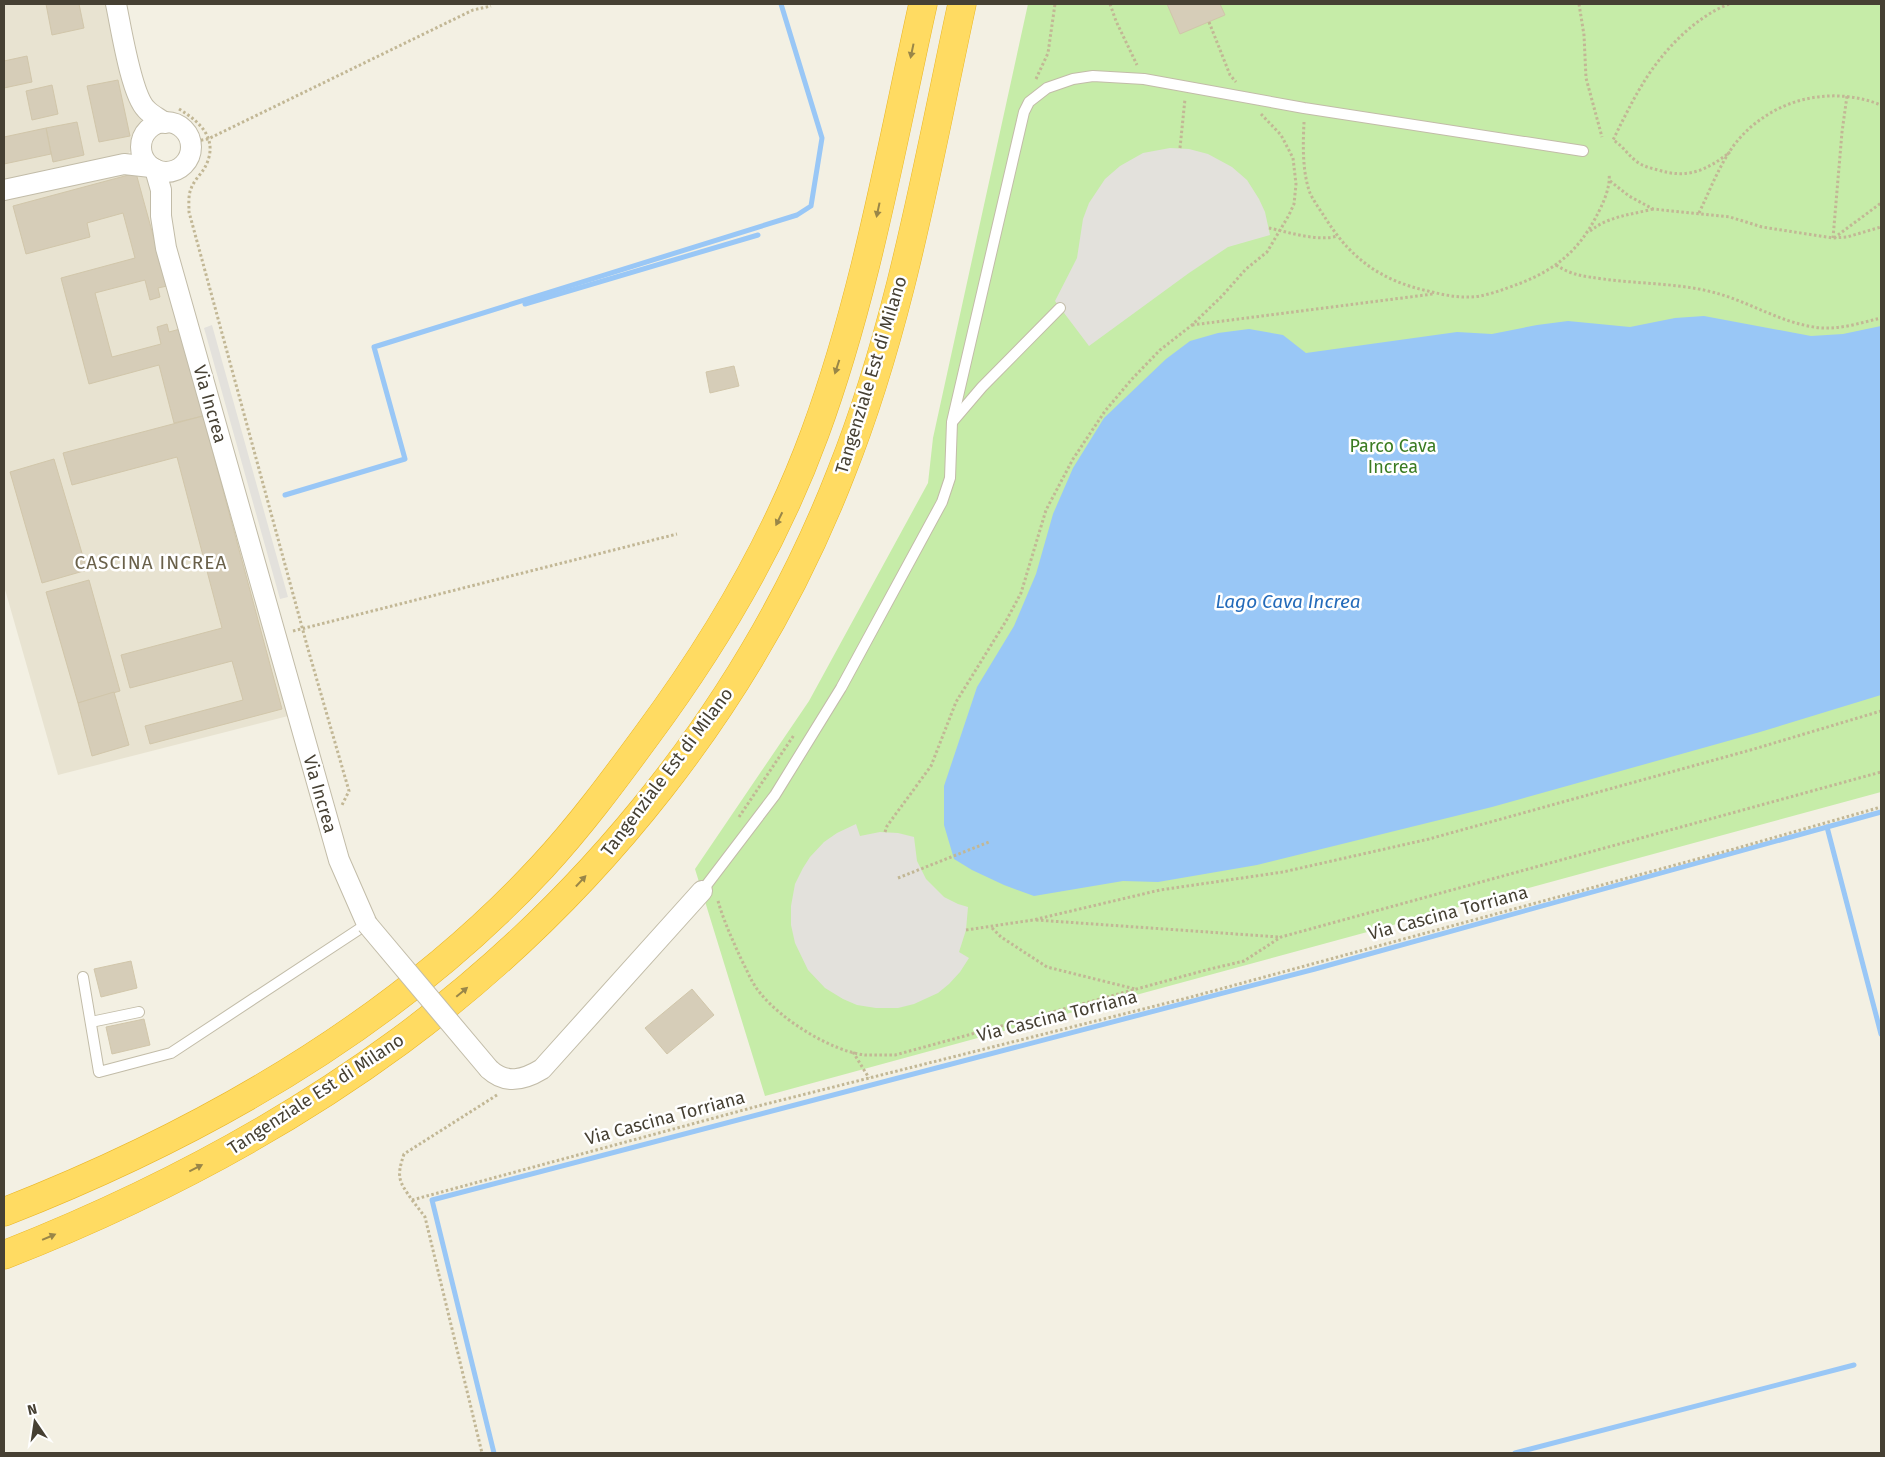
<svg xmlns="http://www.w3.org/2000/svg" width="1885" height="1457" font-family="'Fira Sans',sans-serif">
<rect width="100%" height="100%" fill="#f3f0e3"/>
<g fill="#e8e3d1">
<path d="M 4,4 L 109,4 L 140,108 L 141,120 L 137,144 L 123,159 L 4,186 Z"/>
<path d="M 122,169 L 149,173 L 292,715 L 58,775 L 4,586 L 4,196 Z"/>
</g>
<path fill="#c6eca8" d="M 1028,4 L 1881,4 L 1881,792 L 765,1096 L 695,869 L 809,701 L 928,483 L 933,438 Z"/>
<g fill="#e3e1dc">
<path d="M 1170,148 L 1189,149 L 1208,154 L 1232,167 L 1247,180 L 1259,199 L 1265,212 L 1270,235 L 1228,247 L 1189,273 L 1089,346 L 1055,301 L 1077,258 L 1083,219 L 1089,203 L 1105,179 L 1120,166 L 1143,153 Z"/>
<path d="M 212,325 L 288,597 L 280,599 L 204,328 Z"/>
<path d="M 856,824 L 860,836 L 880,832 L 898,833 L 914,837 L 917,861 L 926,879 L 944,897 L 958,904 L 968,907 L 966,930 L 959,952 L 969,958 L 960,972 L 949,984 L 938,993 L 914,1004 L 898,1008 L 876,1008 L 857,1005 L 843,999 L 825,988 L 808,970 L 795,943 L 791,925 L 791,906 L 795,884 L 803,868 L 810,857 L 824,842 L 837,833 Z"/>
</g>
<path fill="#99c7f6" d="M 1704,316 L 1811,336 L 1843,334 L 1881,326 L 1881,695 L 1760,732 L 1492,807 L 1257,865 L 1158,882 L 1123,881 L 1034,896 L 1004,885 L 972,870 L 954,859 L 944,825 L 944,786 L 977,687 L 1014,626 L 1036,574 L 1053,514 L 1073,468 L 1104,418 L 1166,359 L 1190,341 L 1218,333 L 1249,329 L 1283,335 L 1306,353 L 1457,332 L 1492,334 L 1537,325 L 1568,321 L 1630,327 L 1675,318 Z"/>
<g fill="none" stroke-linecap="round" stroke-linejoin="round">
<g stroke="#99c7f6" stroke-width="5">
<path d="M 525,304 L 758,235"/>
<path d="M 285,495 L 405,459 L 374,347 L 797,215 L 811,206 L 822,138 L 781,4"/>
<path d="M 1827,827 L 1881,1034"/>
<path d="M 494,1453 L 432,1200 L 1315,969 L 1881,812"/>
<path d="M 1515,1453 L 1854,1365"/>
</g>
</g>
<g fill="#d6cdb8" stroke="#d1c6aa">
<path d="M 46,4 L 79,4 L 84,28 L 52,35 Z"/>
<path d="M 1167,4 L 1220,4 L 1225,15 L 1180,34 Z"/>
<path d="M 27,56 L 32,82 L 4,88 L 4,61 Z"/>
<path d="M 118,80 L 130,136 L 99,142 L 87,86 Z"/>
<path d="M 52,85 L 58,114 L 32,120 L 26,91 Z"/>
<path d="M 77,122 L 84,155 L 53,162 L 46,128 Z"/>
<path d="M 46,128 L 51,154 L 4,164 L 4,137 Z"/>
<path d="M 136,173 L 167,286 L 158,288 L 160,297 L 150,300 L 145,280 L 95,293 L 112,357 L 161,344 L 157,327 L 167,324 L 169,332 L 180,329 L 203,416 L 174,423 L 159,365 L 89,384 L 61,278 L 135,258 L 123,213 L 87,223 L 90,237 L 26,254 L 13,206 Z"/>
<path d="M 734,366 L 739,386 L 710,393 L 706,372 Z"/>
<path d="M 203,416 L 282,709 L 150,744 L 145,726 L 243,700 L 232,661 L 130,688 L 121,655 L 222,628 L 177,457 L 72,485 L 63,453 Z"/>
<path d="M 54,459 L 87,570 L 42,583 L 10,472 Z"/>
<path d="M 89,580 L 120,691 L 78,703 L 46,592 Z"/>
<path d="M 114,692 L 129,745 L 92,756 L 78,703 Z"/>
<path d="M 131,961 L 137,988 L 101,997 L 94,969 Z"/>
<path d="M 692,989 L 714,1015 L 667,1054 L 645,1028 Z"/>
<path d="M 144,1019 L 150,1045 L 112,1054 L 106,1027 Z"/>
</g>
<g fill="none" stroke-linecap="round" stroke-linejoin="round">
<g stroke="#c2bca8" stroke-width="12">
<g id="lane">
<path d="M 953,421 L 982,387 L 1060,308"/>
<path d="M 702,891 L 775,795 L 841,688 L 942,502 L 950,478 L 952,422 L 1024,112 L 1029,102 L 1047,88 L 1073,79 L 1093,76 L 1144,79 L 1304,108 L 1583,151"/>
<path d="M 83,977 L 99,1072 L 171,1053 L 367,924"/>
<path d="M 91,1022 L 139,1012"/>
</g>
</g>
<g stroke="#c2bca8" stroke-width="22">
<g id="street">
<path d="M 116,4 C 121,27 131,94 146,109 C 151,115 159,118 165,123"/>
<circle cx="166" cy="147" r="25"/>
<path d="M 155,169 L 161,190 L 161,216 L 166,248 L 339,860 L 367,924"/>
<path d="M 4,190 L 124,164 L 151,167"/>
<path d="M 489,1069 C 506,1085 524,1080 542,1069 L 702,891"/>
</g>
</g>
<g stroke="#eab626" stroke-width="29">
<g id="highway">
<path d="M 4,1212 C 203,1134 395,1025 542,867 C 580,826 614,780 647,735 C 716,642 775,542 815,433 C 866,294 891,148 923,4"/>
<path d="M 4,1255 C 144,1200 279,1130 400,1041 C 595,897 753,699 841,473 C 901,323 928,161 962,4"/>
</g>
</g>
<g stroke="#c2b795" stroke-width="3" stroke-dasharray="2.5 2.5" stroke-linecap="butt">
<path d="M 1110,4 L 1116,21 L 1137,65"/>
<path d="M 1579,4 L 1584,35 L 1586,78 L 1602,137"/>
<path d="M 1729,4 C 1693,18 1661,53 1642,85 C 1631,103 1622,122 1613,140 C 1623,146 1627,154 1636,161 C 1642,166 1650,168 1658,170 C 1687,179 1706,171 1730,152"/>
<path d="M 1209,22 L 1230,75 L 1236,82"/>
<path d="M 1036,79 L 1048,53 L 1055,4"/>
<path d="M 179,109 C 202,123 220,141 204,169 C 200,175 193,182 191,189 C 188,195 189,205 189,212 L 308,649 L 349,791 L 342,805"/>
<path d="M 1304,122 C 1303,144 1302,171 1310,193 C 1314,202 1321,211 1326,219 C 1351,259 1382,281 1428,291 C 1440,294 1453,297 1466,297 C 1483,298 1504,289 1521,283 C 1556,269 1578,251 1596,217 C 1602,206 1611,187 1609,174"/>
<path d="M 191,142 L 208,139 L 473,10 L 491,6"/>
<path d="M 1180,148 L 1185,99"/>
<path d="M 1610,181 L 1629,196 L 1653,209 L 1730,217 L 1762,227 L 1833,238 L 1847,237 L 1881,227"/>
<path d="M 1699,213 C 1710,190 1719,166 1734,145 C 1769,100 1828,84 1881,105"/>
<path d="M 1269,228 C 1288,232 1318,242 1337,236"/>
<path d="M 1590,231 C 1609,216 1630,215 1653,209"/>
<path d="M 1833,238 L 1842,132 L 1847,96"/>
<path d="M 1834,238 L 1881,203"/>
<path d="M 1556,265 C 1573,276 1584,276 1603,279 C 1640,284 1680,283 1716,293 C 1749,302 1780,322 1814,327 C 1836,331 1860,323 1881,318"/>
<path d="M 1192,325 L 1433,294"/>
<path d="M 293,631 L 677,534"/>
<path d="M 739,817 L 794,735"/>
<path d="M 885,832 L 887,826 L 931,766 L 956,702 L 1006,621 L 1021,593 L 1046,510 L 1073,459 L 1105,411 L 1132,379 L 1160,350 L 1192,325 L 1222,296 L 1246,269 L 1267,252 L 1289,215 L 1294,204 L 1296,184 L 1293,158 L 1281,135 L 1261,114"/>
<path d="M 898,878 L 989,842"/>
<path d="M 718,901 C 724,922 733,941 742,961 C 748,972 752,984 761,994 C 782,1020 831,1051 865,1055 C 875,1055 885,1055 895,1055 L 1206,970 L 1244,961 L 1281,937 L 1881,772"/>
<path d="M 1036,920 L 1279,937"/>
<path d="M 992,928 L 1001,937 L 1047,967 L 1135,989"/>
<path d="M 966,930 L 1033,920 L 1160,890 L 1283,872 L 1429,839 L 1754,749 L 1881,711"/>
<path d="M 853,1052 L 869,1078"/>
<path d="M 497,1095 L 404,1154 C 396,1178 399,1181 412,1200 L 762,1105 L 1191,997 L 1734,849 L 1881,807"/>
<path d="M 412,1200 L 425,1217 L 482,1453"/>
</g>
<use href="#lane" stroke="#fff" stroke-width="10"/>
<use href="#street" stroke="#fff" stroke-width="20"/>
<use href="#highway" stroke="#ffdb62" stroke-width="28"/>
<g stroke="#c2bca8" stroke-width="22" stroke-linecap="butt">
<path id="street-bridge" d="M 367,924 L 489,1069"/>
</g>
<use href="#street-bridge" stroke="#fff" stroke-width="20"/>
</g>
<defs><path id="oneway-solid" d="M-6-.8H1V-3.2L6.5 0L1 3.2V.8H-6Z" transform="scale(1.25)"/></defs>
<g fill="#998648">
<use href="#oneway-solid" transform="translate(912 51) rotate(102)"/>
<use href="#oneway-solid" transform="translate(878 210) rotate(102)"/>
<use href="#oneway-solid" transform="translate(837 367) rotate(108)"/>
<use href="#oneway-solid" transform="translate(779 519) rotate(116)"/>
<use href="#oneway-solid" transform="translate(581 881) rotate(-47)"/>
<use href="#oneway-solid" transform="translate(462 992) rotate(-40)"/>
<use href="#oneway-solid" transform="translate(196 1168) rotate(-27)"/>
<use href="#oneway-solid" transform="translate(49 1237) rotate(-23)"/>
</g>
<g text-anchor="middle" stroke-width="5" stroke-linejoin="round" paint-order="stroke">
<g font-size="18" fill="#464033" stroke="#fff">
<text transform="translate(871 375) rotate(-73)" y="6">Tangenziale Est di Milano</text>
<text transform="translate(210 404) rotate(74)" y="6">Via Increa</text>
<text transform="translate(667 772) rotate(-53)" y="6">Tangenziale Est di Milano</text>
<text transform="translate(320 794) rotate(74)" y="6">Via Increa</text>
<text transform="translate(1448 913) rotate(-15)" y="6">Via Cascina Torriana</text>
<text transform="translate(1057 1016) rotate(-14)" y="6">Via Cascina Torriana</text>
<text transform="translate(316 1094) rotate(-33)" y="6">Tangenziale Est di Milano</text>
<text transform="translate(665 1118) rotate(-15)" y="6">Via Cascina Torriana</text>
</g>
<g font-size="18" fill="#3b7c22" stroke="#fff">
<text x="1393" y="452">Parco Cava<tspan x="1393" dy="21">Increa</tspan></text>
</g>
<g font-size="19" letter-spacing="1" fill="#696049" stroke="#fff">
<text x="151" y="569">CASCINA INCREA</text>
</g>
<g font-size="19" font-style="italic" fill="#246bba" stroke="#fff">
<text x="1288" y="608">Lago Cava Increa</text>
</g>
</g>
<rect width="1885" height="1457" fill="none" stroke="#464033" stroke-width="10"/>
<g transform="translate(35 1422) rotate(347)" stroke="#ffffff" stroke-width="4" paint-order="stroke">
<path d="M0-4L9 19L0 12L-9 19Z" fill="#464033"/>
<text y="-8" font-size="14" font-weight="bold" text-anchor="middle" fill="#464033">N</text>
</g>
</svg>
